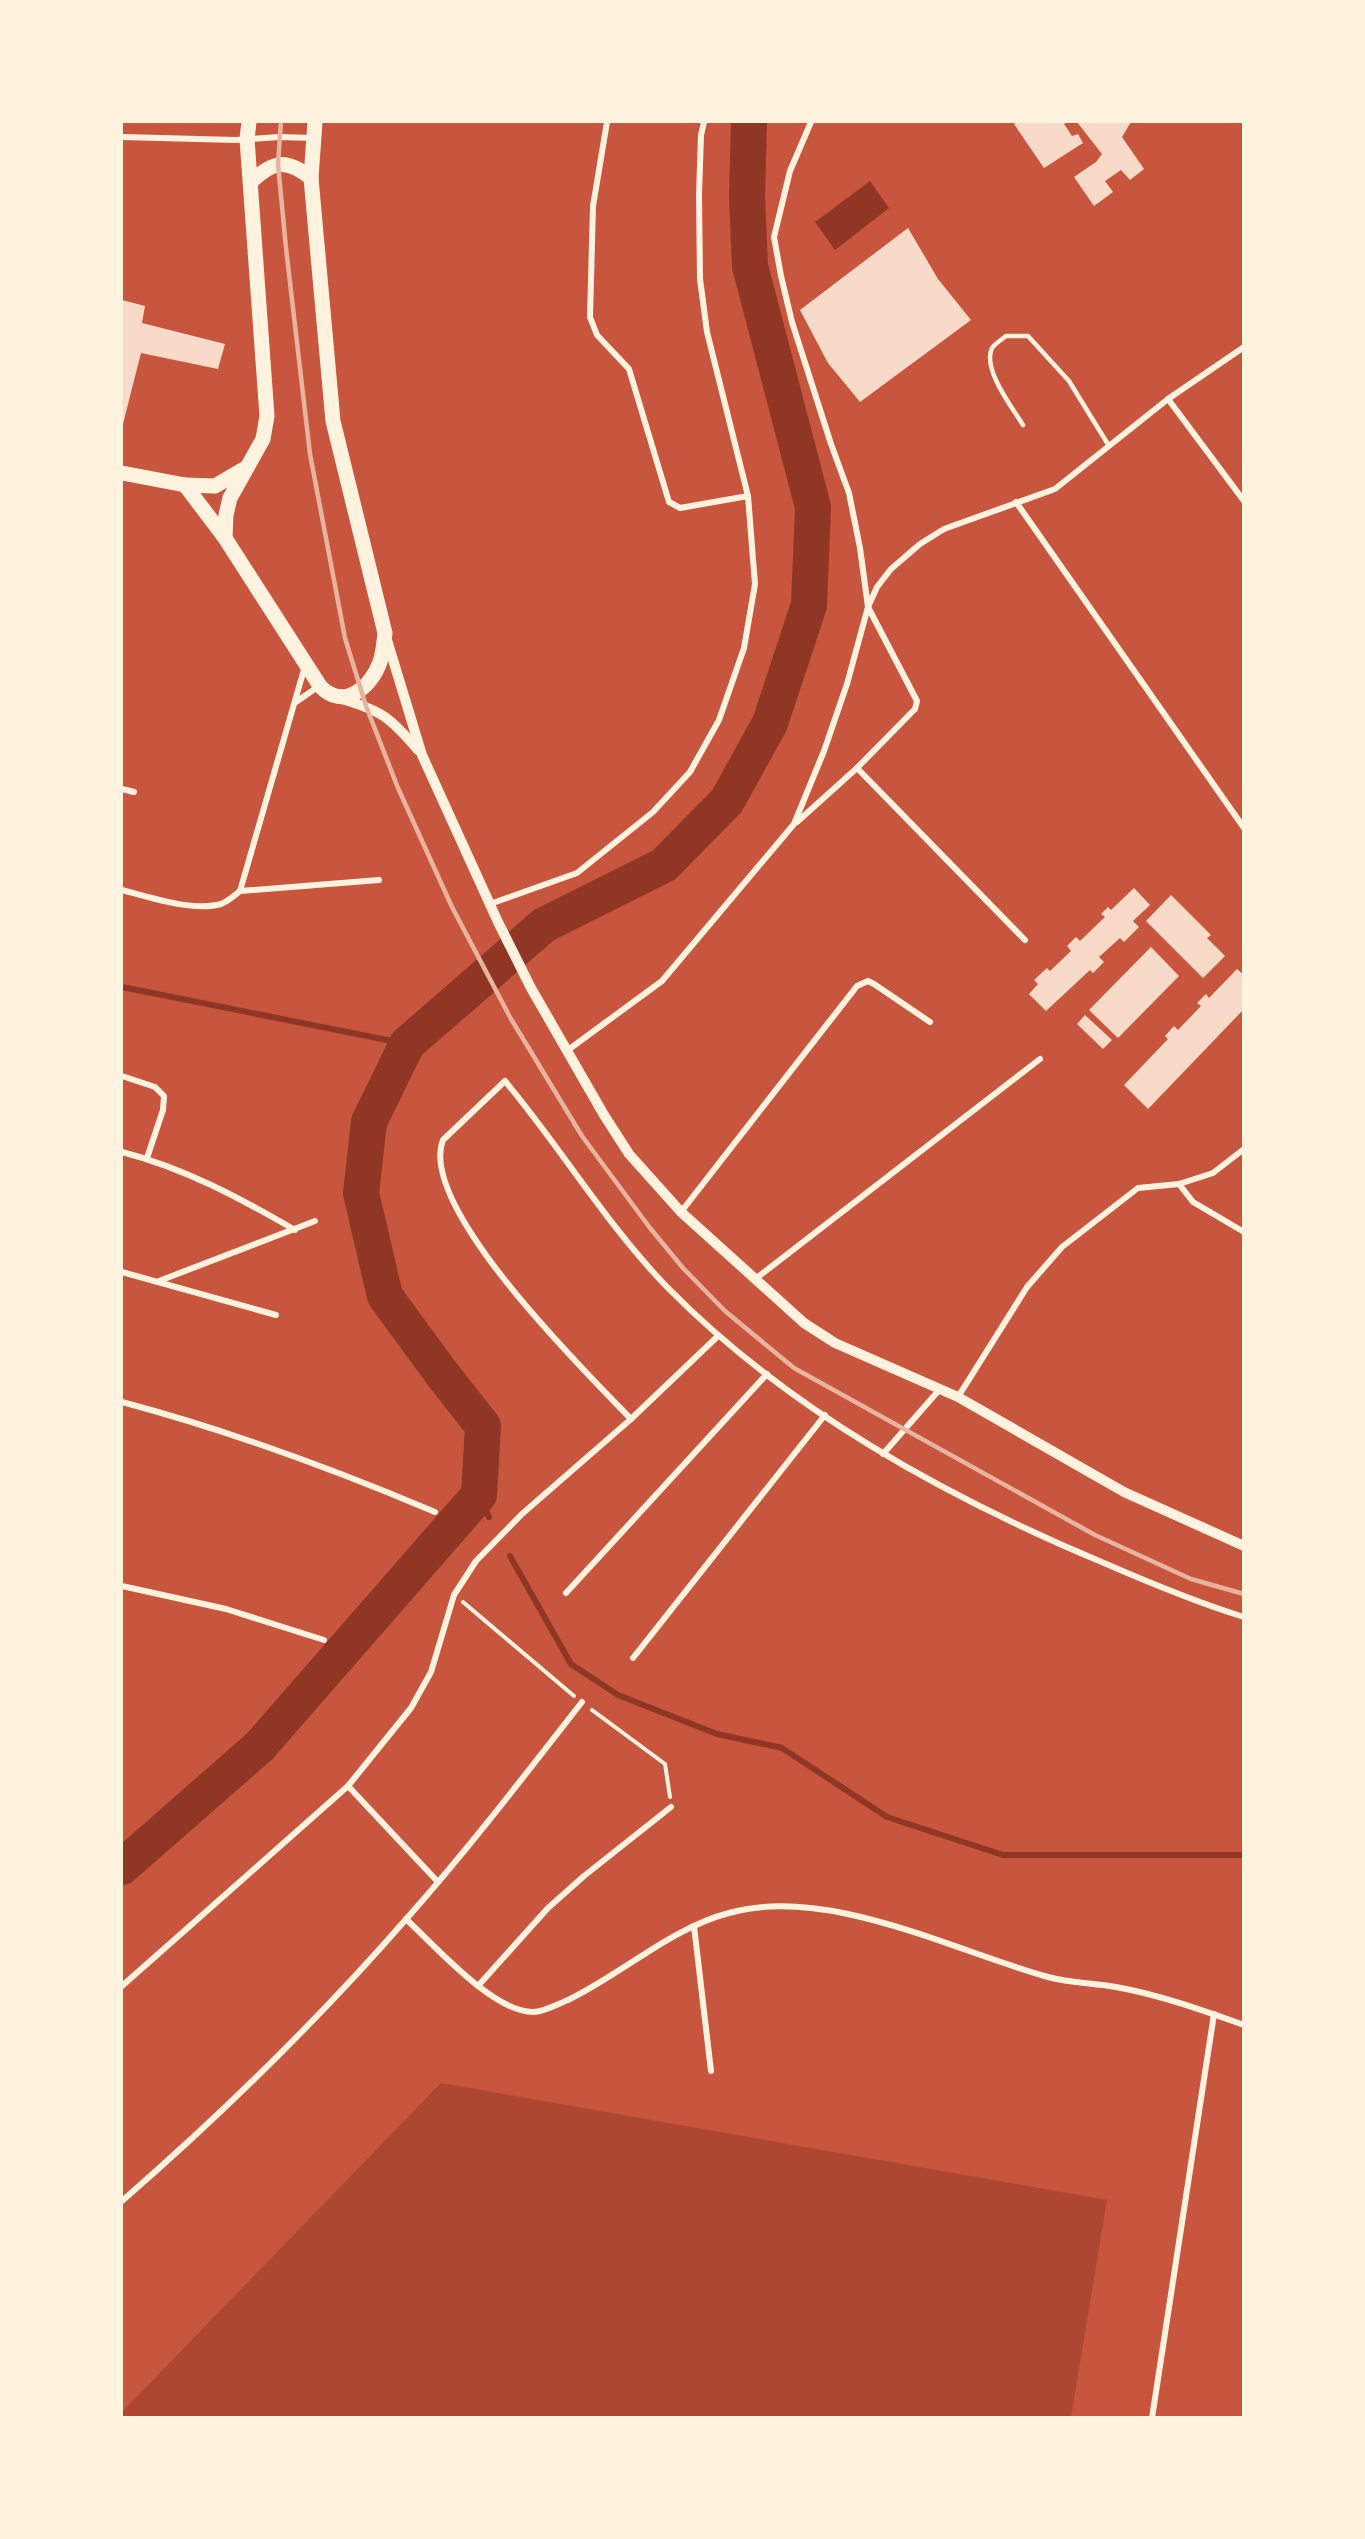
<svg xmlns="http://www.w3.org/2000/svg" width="1365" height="2539" font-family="'Roboto Condensed',sans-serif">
<rect width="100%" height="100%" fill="#c8553d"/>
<path fill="#ae4732" d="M 441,2083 L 1107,2200 L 1071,2417 L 122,2417 L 122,2412 Z"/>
<path fill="#8f3625" d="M 870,181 L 889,208 L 835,250 L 815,222 Z"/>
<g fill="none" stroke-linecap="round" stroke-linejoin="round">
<g stroke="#8f3625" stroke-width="6">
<path d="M 122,987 L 407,1044"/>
<path d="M 479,1495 L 489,1517"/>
<path d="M 510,1556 L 571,1664 L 618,1695 L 717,1734 L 782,1748 L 887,1817 L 1003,1855 L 1244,1855"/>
</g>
<path stroke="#8f3625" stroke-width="36" d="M 122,1867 L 260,1746 L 479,1495 L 483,1426 L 442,1374 L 385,1296 L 361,1193 L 369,1122 L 407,1044 L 544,925 L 664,865 L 727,801 L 770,723 L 809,605 L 813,507 L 750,266 L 747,197 L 749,122"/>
</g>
<g fill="#f7dbc8">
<path d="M 1016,122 L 1067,122 L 1064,124 L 1072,136 L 1078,134 L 1083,143 L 1044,168 L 1014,124 Z"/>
<path d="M 1077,122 L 1131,122 L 1122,137 L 1144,169 L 1130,180 L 1121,170 L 1105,181 L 1113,192 L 1094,206 L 1074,177 L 1096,162 L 1102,154 Z"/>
<path d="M 908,228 L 938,279 L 971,320 L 860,402 L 828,363 L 800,310 Z"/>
<path d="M 122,300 L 145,306 L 142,323 L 225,344 L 218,369 L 141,353 L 122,428 Z"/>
<path d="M 1134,888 L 1150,905 L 1133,921 L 1139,927 L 1124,942 L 1120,938 L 1099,957 L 1104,962 L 1093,973 L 1090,970 L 1046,1011 L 1029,994 L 1038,984 L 1034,980 L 1047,968 L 1050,971 L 1071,951 L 1067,946 L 1076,937 L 1080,941 L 1105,917 L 1101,914 L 1108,907 L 1111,910 Z"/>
<path d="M 1171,895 L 1211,935 L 1207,938 L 1225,956 L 1203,978 L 1146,921 Z"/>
<path d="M 1151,947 L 1179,976 L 1118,1038 L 1089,1010 Z"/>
<path d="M 1237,969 L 1244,975 L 1244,1009 L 1148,1109 L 1124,1085 L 1168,1039 L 1165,1036 L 1174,1026 L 1178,1030 L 1201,1006 L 1197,1003 L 1206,994 L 1209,998 Z"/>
<path d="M 1085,1015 L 1112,1040 L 1103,1049 L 1077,1024 Z"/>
</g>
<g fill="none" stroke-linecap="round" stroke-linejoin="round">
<g stroke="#fff3e0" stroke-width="4">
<path d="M 463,1602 L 574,1696"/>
<path d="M 592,1710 L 665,1764 L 670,1797"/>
</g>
<path stroke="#fff3e0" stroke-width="4.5" d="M 1023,425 C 1012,407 982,369 992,348 C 995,344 1002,339 1006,336 L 1028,336 L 1069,381 L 1109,446"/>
<g stroke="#fff3e0" stroke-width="6">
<path d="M 607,122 L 593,206 L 590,317 L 597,335 L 629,369 L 669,502 L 680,508 L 748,496"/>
<path d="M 122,137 L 236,140 L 279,137 L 313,138"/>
<path d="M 1168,399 L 1244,501"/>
<path d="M 1016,502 L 1244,828"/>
<path d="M 296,702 L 319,686"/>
<path d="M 857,768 L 1025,940"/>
<path d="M 122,789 L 134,792"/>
<path d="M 797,822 L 857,768 L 915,709 L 917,701 L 868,607 L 860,548 L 849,493 L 831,444 L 792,322 L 781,276 L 774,237 L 790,171 L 811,122"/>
<path d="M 122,890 C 148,897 193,912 221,904 C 227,902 235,895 240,891"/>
<path d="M 240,891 L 305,666"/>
<path d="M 240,891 L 379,880"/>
<path d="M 490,904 L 577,873 L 653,812 L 690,772 L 719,720 L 744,648 L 755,584 L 748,496 L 707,332 L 700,279 L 699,195 L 701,135 L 704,122"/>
<path d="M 568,1050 L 662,981 L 794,824 L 824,751 L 847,684 L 868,607 L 877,587 L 891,569 L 920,544 L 944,529 L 1055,489 L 1168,399 L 1244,347"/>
<path d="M 122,1076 L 155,1087 L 164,1096 L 163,1110 L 147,1158"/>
<path d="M 122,1152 C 184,1168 240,1198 295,1230"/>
<path d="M 1179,1184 L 1193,1202 L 1244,1232"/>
<path d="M 681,1212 L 857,986 L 868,981 L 874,984 L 930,1022"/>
<path d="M 122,1272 L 276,1315"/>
<path d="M 754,1280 L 1040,1059"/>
<path d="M 159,1281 L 315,1221"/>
<path d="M 958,1397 L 1027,1287 L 1062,1247 L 1138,1188 L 1179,1184 L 1213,1173 L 1244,1149"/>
<path d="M 122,1402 C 231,1431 331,1468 435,1512"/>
<path d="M 631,1419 C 586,1372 417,1207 443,1140 L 505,1081 C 561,1148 606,1224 667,1287 C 788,1410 946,1497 1104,1563 C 1150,1583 1195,1602 1244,1617"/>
<path d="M 883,1454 L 940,1389"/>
<path d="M 122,1586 L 226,1609 L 324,1640"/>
<path d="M 566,1593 L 767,1374"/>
<path d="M 633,1658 L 825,1415"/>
<path d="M 348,1786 L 438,1882"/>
<path d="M 406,1919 C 435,1946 493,2012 533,2012 C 544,2012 558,2004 568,2000 C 622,1974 671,1928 729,1913 C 827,1885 954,1951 1048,1977 C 1070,1983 1093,1983 1116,1987 C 1160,1995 1202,2010 1244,2025"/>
<path d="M 694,1926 L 711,2071"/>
<path d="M 122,1986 L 348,1786 L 411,1708 L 431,1672 L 454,1595 L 476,1561 L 522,1514 L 631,1419 L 718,1336"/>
<path d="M 478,1986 L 548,1908 L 584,1876 L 671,1807"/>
<path d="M 122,2201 C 223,2113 320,2018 408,1917 C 469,1848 525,1775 582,1702"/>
<path d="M 1152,2418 L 1214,2014"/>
</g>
<g stroke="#fff3e0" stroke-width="10">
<path d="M 387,640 L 422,755 L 498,922 L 531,988 L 604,1115 L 629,1154 L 681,1212 L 804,1323 L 835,1343 L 958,1397 L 1124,1492 L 1244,1546"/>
<path d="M 338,698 C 381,710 390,717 418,750"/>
</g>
<g stroke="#fff3e0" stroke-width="15">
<path d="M 251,182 C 273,161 286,158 311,178"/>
<path d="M 122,473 L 185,485 L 215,486 L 244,469"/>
<path d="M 185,485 L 225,538 L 320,686 C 343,711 371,688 380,662 C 383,653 384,643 385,633 L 333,421 L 311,178 L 315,122"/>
<path d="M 225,538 L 226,515 L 230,498 L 263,439 L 267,416 L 247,139 L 249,122"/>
</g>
<path stroke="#e9b49f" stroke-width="4.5" d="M 281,122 L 278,164 L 286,248 L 310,454 L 345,638 L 366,706 L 398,788 L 452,907 L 511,1019 L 582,1136 L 650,1228 L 683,1268 L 725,1311 L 794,1368 L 1095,1535 L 1191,1579 L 1244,1594"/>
</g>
<rect width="1365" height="2539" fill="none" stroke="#fff3e0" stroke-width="246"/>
</svg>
